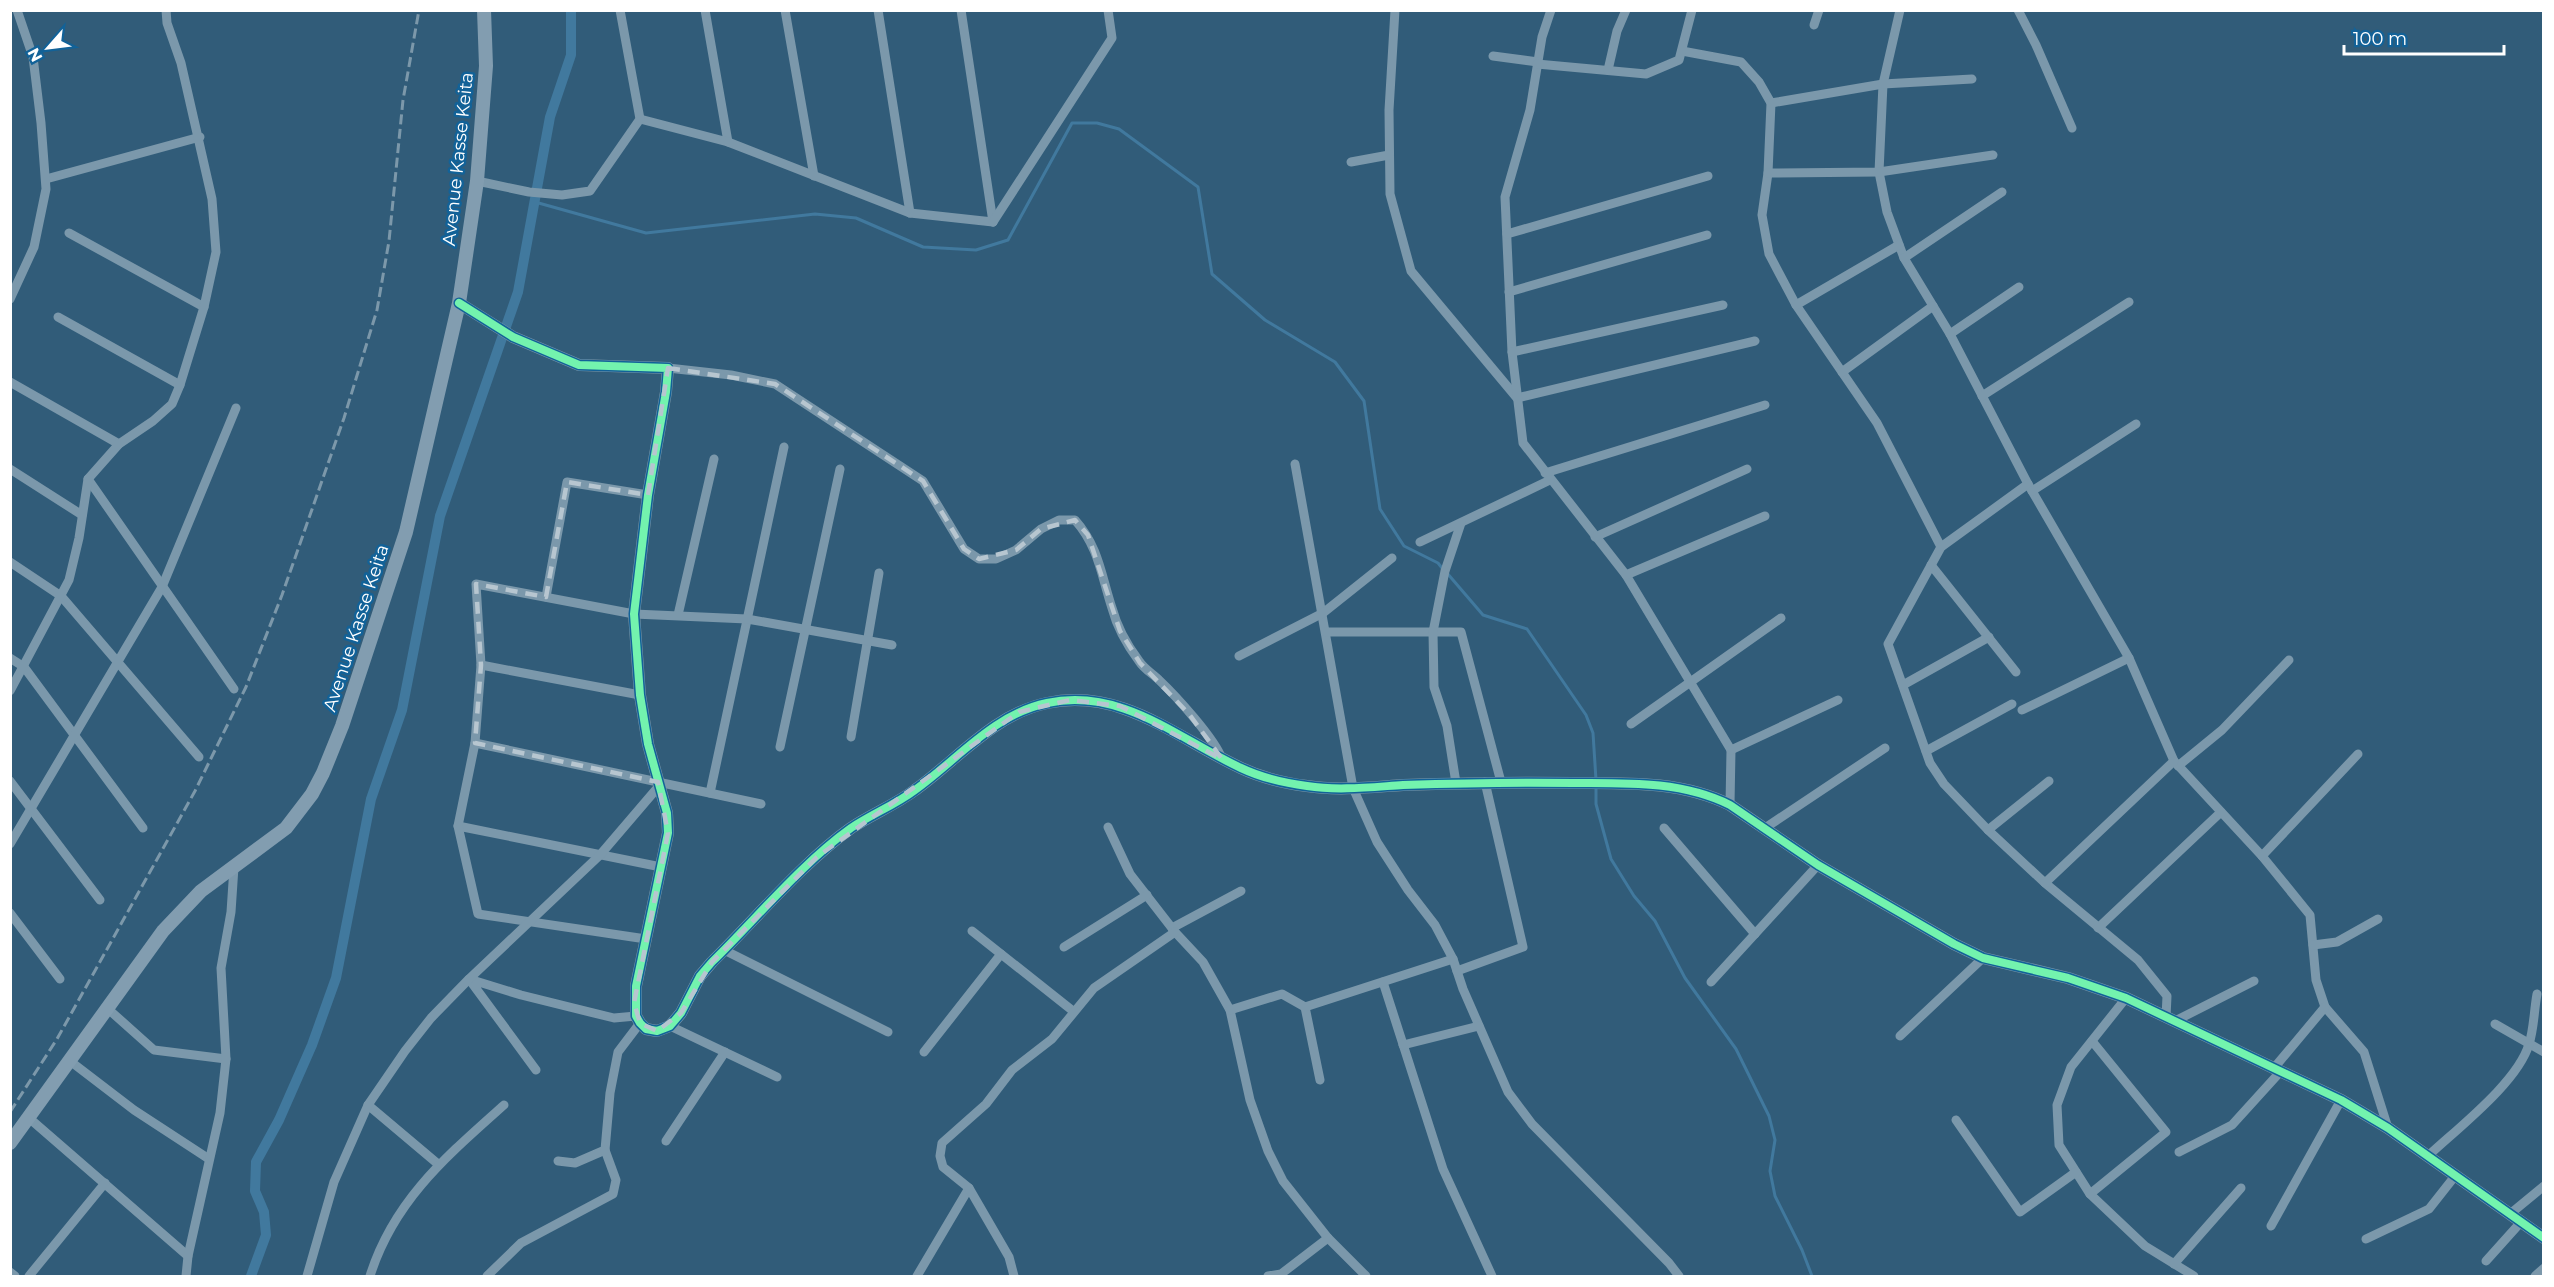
<svg xmlns="http://www.w3.org/2000/svg" width="2554" height="1287" font-family="Montserrat,sans-serif">
<rect width="100%" height="100%" fill="#315c79"/>
<g fill="none" stroke-linecap="round" stroke-linejoin="round">
<g stroke="#41799e" stroke-width="3">
<path d="M 535,202 L 646,233 L 815,214 L 856,218 L 923,247 L 976,250 L 1008,240 L 1072,123 L 1097,123 L 1119,129 L 1198,187 L 1212,274 L 1265,320 L 1335,362 L 1364,401 L 1380,509 L 1404,546 L 1438,563 L 1442,568"/>
<path d="M 1447,573 L 1483,615 L 1527,629 L 1586,715 L 1593,733 L 1596,780"/>
<path d="M 1596,787 L 1596,804 L 1611,859 L 1634,896 L 1655,921 L 1685,978 L 1736,1049 L 1769,1116 L 1775,1140 L 1770,1171 L 1775,1196 L 1802,1250 L 1812,1276"/>
</g>
<path stroke="#41799e" stroke-width="10" d="M 251,1276 L 266,1235 L 264,1212 L 255,1191 L 256,1162 L 279,1120 L 312,1045 L 336,978 L 371,799 L 402,710 L 440,516 L 518,292 L 550,117 L 571,55 L 571,10"/>
<g stroke="#7b98ab" stroke-width="9">
<path d="M 705,10 L 728,142"/>
<path d="M 785,10 L 814,176"/>
<path d="M 878,10 L 910,213"/>
<path d="M 961,10 L 993,222"/>
<path d="M 1395,10 L 1389,110 L 1390,194 L 1411,271 L 1517,398 L 1755,341"/>
<path d="M 1551,10 L 1542,37 L 1530,110 L 1505,197 L 1512,352 L 1523,443 L 1626,575 L 1731,750 L 1730,805"/>
<path d="M 1900,10 L 1883,84 L 1879,172 L 1887,212 L 1904,258 L 1950,334 L 2028,484 L 2129,658 L 2174,761 L 2262,856 L 2310,915 L 2316,980 L 2325,1007 L 2364,1052 L 2388,1128"/>
<path d="M 2018,10 L 2036,45 L 2072,128"/>
<path d="M 1814,25 L 1819,10"/>
<path d="M 1682,51 L 1741,62 L 1759,82 L 1771,103 L 1768,173 L 1762,215 L 1769,254 L 1796,305 L 1877,423 L 1941,547"/>
<path d="M 1493,56 L 1538,62"/>
<path d="M 1537,64 L 1646,74 L 1679,60 L 1692,10"/>
<path d="M 1608,70 L 1617,31 L 1626,10"/>
<path d="M 1771,103 L 1883,84 L 1972,79"/>
<path d="M 640,119 L 728,142 L 910,213 L 993,222"/>
<path d="M 1351,162 L 1389,155"/>
<path d="M 1768,173 L 1879,172 L 1993,155"/>
<path d="M 46,179 L 200,137"/>
<path d="M 477,181 L 529,192 L 562,195 L 590,191 L 640,119 L 620,10"/>
<path d="M 993,222 L 1112,38 L 1108,10"/>
<path d="M 69,233 L 204,307"/>
<path d="M 1507,234 L 1708,176"/>
<path d="M 1904,258 L 2002,192"/>
<path d="M 1509,292 L 1707,235"/>
<path d="M 10,299 L 34,247 L 46,189 L 41,123 L 33,57 L 17,10"/>
<path d="M 1796,305 L 1899,245"/>
<path d="M 58,317 L 180,385"/>
<path d="M 1950,334 L 2019,287"/>
<path d="M 1512,352 L 1723,305"/>
<path d="M 668,368 L 731,375 L 775,384 L 923,481 L 964,549 L 979,559 L 996,559 L 1016,550 L 1041,529 L 1059,520 L 1075,520 C 1099,547 1101,575 1112,608 C 1117,627 1127,645 1139,661 C 1144,669 1153,674 1159,680 C 1176,696 1215,739 1222,759"/>
<path d="M 1842,372 L 1933,306"/>
<path d="M 10,382 L 119,444"/>
<path d="M 1982,396 L 2129,302"/>
<path d="M 1295,464 L 1353,788 L 1377,842 L 1408,890 L 1435,925 L 1453,959 L 1463,989 L 1508,1092 L 1532,1124 L 1669,1263 L 1679,1276"/>
<path d="M 10,469 L 82,515"/>
<path d="M 1545,473 L 1765,405"/>
<path d="M 88,479 L 234,689"/>
<path d="M 2028,484 L 1941,547 L 1888,644 L 1930,763 L 1944,784 L 1988,830 L 2045,883 L 2138,960 L 2167,996 L 2166,1017"/>
<path d="M 2032,491 L 2136,424"/>
<path d="M 1595,537 L 1747,469"/>
<path d="M 1420,542 L 1550,480"/>
<path d="M 10,562 L 61,596 L 199,757"/>
<path d="M 1931,565 L 2016,672"/>
<path d="M 1626,575 L 1765,516"/>
<path d="M 546,597 L 567,482 L 648,495"/>
<path d="M 678,615 L 714,459"/>
<path d="M 1326,632 L 1461,632 L 1501,782"/>
<path d="M 1239,656 L 1323,613 L 1392,558"/>
<path d="M 10,658 L 24,667 L 143,828"/>
<path d="M 481,665 L 640,695"/>
<path d="M 1903,685 L 1989,637"/>
<path d="M 10,691 L 69,580 L 79,538 L 88,479 L 119,444 L 153,421 L 172,404 L 180,385 L 204,307 L 216,252 L 212,199 L 181,63 L 167,23 L 166,10"/>
<path d="M 2022,710 L 2129,658"/>
<path d="M 1631,724 L 1781,618"/>
<path d="M 851,737 L 879,573"/>
<path d="M 475,743 L 761,804"/>
<path d="M 780,747 L 840,469"/>
<path d="M 1731,750 L 1838,700"/>
<path d="M 1926,751 L 2012,704"/>
<path d="M 2178,766 L 2222,730 L 2289,660"/>
<path d="M 10,781 L 100,900"/>
<path d="M 1456,783 L 1447,726 L 1434,687 L 1433,632 L 1445,571 L 1461,523"/>
<path d="M 710,793 L 784,447"/>
<path d="M 458,826 L 661,867"/>
<path d="M 1108,827 L 1130,874 L 1175,932 L 1203,962 L 1230,1010 L 1250,1100 L 1268,1151 L 1283,1181 L 1328,1238 L 1366,1276"/>
<path d="M 1664,828 L 1755,934"/>
<path d="M 1765,828 L 1885,748"/>
<path d="M 1988,830 L 2049,781"/>
<path d="M 10,844 L 162,587 L 236,408"/>
<path d="M 2262,856 L 2358,754"/>
<path d="M 2045,883 L 2174,761"/>
<path d="M 10,913 L 60,979"/>
<path d="M 1172,928 L 1241,891"/>
<path d="M 2098,928 L 2221,812"/>
<path d="M 972,931 L 1073,1011"/>
<path d="M 646,939 L 478,914 L 458,826 L 475,743 L 481,665 L 476,584 L 634,614 L 747,619 L 892,645"/>
<path d="M 2313,945 L 2337,942 L 2378,919"/>
<path d="M 1064,947 L 1147,895"/>
<path d="M 724,950 L 888,1032"/>
<path d="M 1457,971 L 1523,947 L 1485,782"/>
<path d="M 1383,982 L 1443,1169 L 1492,1276"/>
<path d="M 1711,982 L 1818,865"/>
<path d="M 2126,998 L 2071,1067 L 2057,1105 L 2059,1145 L 2090,1194 L 2145,1246 L 2194,1276"/>
<path d="M 1305,1007 L 1320,1080"/>
<path d="M 107,1008 L 154,1050 L 226,1059"/>
<path d="M 1230,1010 L 1282,994 L 1305,1007 L 1453,959"/>
<path d="M 2175,1021 L 2254,981"/>
<path d="M 2495,1024 L 2544,1052"/>
<path d="M 670,1026 L 777,1077"/>
<path d="M 1900,1036 L 1983,958"/>
<path d="M 1403,1045 L 1479,1026"/>
<path d="M 924,1052 L 1001,954"/>
<path d="M 70,1061 L 134,1110 L 209,1159"/>
<path d="M 2274,1068 L 2325,1007"/>
<path d="M 536,1070 L 469,979 L 521,995 L 614,1018 L 636,1016"/>
<path d="M 368,1105 L 438,1164"/>
<path d="M 29,1118 L 188,1256"/>
<path d="M 1956,1120 L 2020,1212 L 2076,1172"/>
<path d="M 666,1141 L 725,1052"/>
<path d="M 2179,1152 L 2232,1125 L 2281,1071"/>
<path d="M 2428,1156 C 2458,1128 2518,1082 2529,1044 C 2534,1029 2534,1010 2537,994"/>
<path d="M 558,1161 L 575,1163 L 605,1150 L 610,1093 L 618,1052 L 640,1023"/>
<path d="M 2090,1194 L 2166,1132 L 2092,1041"/>
<path d="M 2510,1214 L 2544,1186"/>
<path d="M 2271,1226 L 2341,1100"/>
<path d="M 2366,1239 L 2429,1209 L 2455,1176"/>
<path d="M 2486,1261 L 2521,1222"/>
<path d="M 2174,1264 L 2241,1188"/>
<path d="M 10,1272 L 15,1276"/>
<path d="M 29,1276 L 105,1183"/>
<path d="M 186,1276 L 188,1256 L 220,1113 L 226,1059 L 221,968 L 231,912 L 234,867"/>
<path d="M 307,1276 L 334,1182 L 368,1105 L 405,1051 L 431,1018 L 469,979 L 600,855 L 659,786"/>
<path d="M 370,1276 C 394,1200 447,1156 504,1105"/>
<path d="M 487,1276 L 521,1243 L 613,1194 L 616,1180 L 605,1150"/>
<path d="M 917,1276 L 969,1188"/>
<path d="M 1014,1276 L 1009,1257 L 969,1188 L 943,1167 L 940,1156 L 942,1143 L 986,1104 L 1012,1070 L 1052,1039 L 1094,988 L 1175,932"/>
<path d="M 1268,1276 L 1281,1274 L 1328,1238"/>
<path d="M 2535,1276 L 2544,1268"/>
</g>
<path stroke="#7b98ab" stroke-width="12" d="M 459,303 L 513,337 L 579,365 L 668,368 L 666,392 L 648,495 L 634,614 L 640,695 L 648,744 L 667,813 L 668,833 L 636,986 L 636,1016 L 640,1023 L 646,1029 L 657,1031 L 670,1026 L 681,1013 L 700,976 L 712,962 C 756,919 802,863 851,828 C 872,814 895,805 915,790 C 957,760 994,714 1047,703 C 1122,687 1178,739 1241,768 C 1262,778 1284,783 1307,786 C 1338,791 1372,787 1403,785 C 1461,783 1517,782 1574,783 C 1627,783 1682,781 1730,805 L 1818,865 L 1954,944 L 1983,958 L 2068,978 L 2126,998 L 2341,1100 L 2388,1128 L 2544,1238"/>
<path stroke="#829db0" stroke-width="14" d="M 10,1143 L 163,931 L 201,891 L 286,828 L 312,794 L 323,773 L 342,726 L 406,532 L 459,303 L 477,181 L 486,66 L 484,10"/>
<path stroke="#7c98aa" stroke-width="3" stroke-dasharray="10 4.5" stroke-linecap="butt" d="M 10,1112 L 57,1039 L 195,791 L 246,687 L 282,595 L 344,418 L 377,310 L 389,241 L 403,100 L 419,10"/>
<g stroke="#126298" stroke-width="11">
<path id="cycleway" d="M 459,303 L 513,337 L 579,365 L 668,368 L 666,392 L 648,495 L 634,614 L 640,695 L 648,744 L 667,813 L 668,833 L 636,986 L 636,1016 L 640,1023 L 646,1029 L 657,1031 L 670,1026 L 681,1013 L 700,976 L 712,962 C 756,919 802,863 851,828 C 872,814 895,805 915,790 C 957,760 994,714 1047,703 C 1122,687 1178,739 1241,768 C 1262,778 1284,783 1307,786 C 1338,791 1372,787 1403,785 C 1461,783 1517,782 1574,783 C 1627,783 1682,781 1730,805 L 1818,865 L 1954,944 L 1983,958 L 2068,978 L 2126,998 L 2341,1100 L 2388,1128 L 2544,1238"/>
</g>
<use href="#cycleway" stroke="#73f3ae" stroke-width="8"/>
</g>
<path fill="none" stroke="#b7c6d0" stroke-width="4.5" stroke-dasharray="12 8" stroke-linejoin="round" d="M 668,368 L 775,384 L 923,481 L 964,549 L 979,559 L 1016,550 L 1041,529 L 1075,520 L 1088,535 L 1120,631 L 1140,663 L 1189,714 L 1222,759 L 1120,706 L 1070,700 L 1019,712 L 817,857 L 712,962 L 681,1013 L 657,1031 L 640,1023 L 634,1003 L 668,833 L 658,782 L 475,743 L 481,665 L 476,584 L 546,597 L 567,482 L 648,495 Z"/>
<g text-anchor="middle" stroke-width="5" stroke-linejoin="round" paint-order="stroke">
<g font-size="18" fill="#fff" stroke="#126298">
<text transform="translate(458 159) rotate(-84)" y="6">Avenue Kasse Keita</text>
<text transform="translate(356 628) rotate(-72)" y="6">Avenue Kasse Keita</text>
</g>
</g>
<rect width="2554" height="1287" fill="none" stroke="#ffffff" stroke-width="24"/>
<g transform="translate(48 48) rotate(242)" stroke="#126298" stroke-width="4.5" paint-order="stroke">
<path d="M0-4.5L10 22L0 15L-10 22Z" fill="#ffffff"/>
<text y="-9" font-size="16" font-weight="bold" text-anchor="middle" fill="#ffffff">N</text>
</g>
<path d="M2344 45v9h160v-9" fill="none" stroke="#ffffff" stroke-width="3"/>
<text x="2353" y="45" font-size="18" fill="#ffffff" stroke="#126298" stroke-width="4.5" paint-order="stroke">100 m</text>
</svg>
